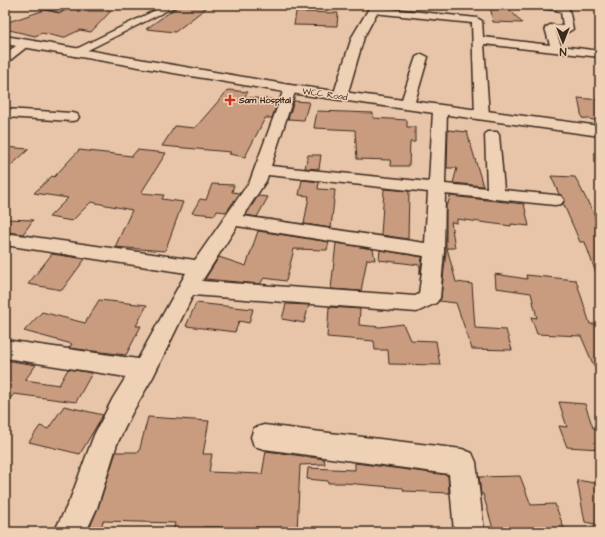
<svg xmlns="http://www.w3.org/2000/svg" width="605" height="537" font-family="'Architects Daughter',sans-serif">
<rect width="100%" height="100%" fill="#e8c5a9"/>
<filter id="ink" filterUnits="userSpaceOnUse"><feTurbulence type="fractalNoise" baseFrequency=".025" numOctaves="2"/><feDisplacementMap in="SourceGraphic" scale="8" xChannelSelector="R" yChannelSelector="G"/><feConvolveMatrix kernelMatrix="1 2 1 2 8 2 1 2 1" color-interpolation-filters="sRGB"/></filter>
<g filter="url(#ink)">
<g fill="#c99c80" stroke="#3b2a1e">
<path d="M 59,5 L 86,5 L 77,11 L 111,11 L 91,32 L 80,30 L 63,38 L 42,33 L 35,36 L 5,29 L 5,23 L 45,10 L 60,13 L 66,9 Z"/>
<path d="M 180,5 L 205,5 L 201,7 L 206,8 L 175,32 L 146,29 Z"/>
<path d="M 490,5 L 509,5 L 510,10 L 522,23 L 493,22 Z"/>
<path d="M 296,12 L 338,13 L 337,26 L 294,25 Z"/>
<path d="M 228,90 L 248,92 L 244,97 L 278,100 L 272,118 L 265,118 L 245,157 L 229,154 L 231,152 L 162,146 L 175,126 L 195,128 Z"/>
<path d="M 578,98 L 600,100 L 600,121 L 582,118 Z"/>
<path d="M 294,101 L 309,102 L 304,120 L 288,119 Z"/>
<path d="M 317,111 L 373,113 L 373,118 L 407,120 L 407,127 L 415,127 L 415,142 L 410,142 L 409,166 L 391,166 L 390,160 L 357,159 L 355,130 L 314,128 Z"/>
<path d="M 448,130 L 467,132 L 483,186 L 453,183 L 457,168 L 447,168 Z"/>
<path d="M 5,147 L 29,149 L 5,171 Z"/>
<path d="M 79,150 L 132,156 L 137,150 L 166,153 L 141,193 L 164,195 L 162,199 L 183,202 L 165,251 L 115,247 L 132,210 L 91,202 L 72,221 L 49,217 L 68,198 L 34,193 L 52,176 L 54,177 Z"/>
<path d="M 308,155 L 321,155 L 319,169 L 305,168 Z"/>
<path d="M 551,176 L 575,177 L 600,226 L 600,278 L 598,279 L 585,242 L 580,242 L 563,203 L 565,199 L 559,194 Z"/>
<path d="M 302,180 L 319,182 L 318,189 L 335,190 L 331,228 L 304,224 L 309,196 L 299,195 Z"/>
<path d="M 212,184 L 234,185 L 232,192 L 240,193 L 226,212 L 217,211 L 215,215 L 192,213 L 200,199 L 206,200 Z"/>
<path d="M 384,189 L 409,191 L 408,239 L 381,235 Z"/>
<path d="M 258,196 L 268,197 L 257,217 L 246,215 Z"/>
<path d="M 450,196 L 524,204 L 529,226 L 511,224 L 511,226 L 457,219 L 457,223 L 451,222 L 455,248 L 447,248 L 456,282 L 472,284 L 475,328 L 506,330 L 512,350 L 472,349 L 456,303 L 439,301 L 441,298 L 446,251 L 446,203 L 448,204 Z"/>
<path d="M 5,219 L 33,220 L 23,234 L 5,232 Z"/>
<path d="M 258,231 L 329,242 L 327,250 L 294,249 L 286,281 L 264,278 L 260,284 L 205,279 L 219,257 L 246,266 Z"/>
<path d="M 336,243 L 373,249 L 375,260 L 367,259 L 361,291 L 331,289 Z"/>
<path d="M 380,250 L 422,257 L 420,274 L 420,265 L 379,260 Z"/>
<path d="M 52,254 L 85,259 L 62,290 L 28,284 Z"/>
<path d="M 495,274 L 527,279 L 526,275 L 576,280 L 590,324 L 600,324 L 600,380 L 581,336 L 537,334 L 531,317 L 537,318 L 531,293 L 496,288 Z"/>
<path d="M 99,300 L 147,305 L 136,326 L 141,326 L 126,355 L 69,348 L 72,344 L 24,331 L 42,312 L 85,323 Z"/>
<path d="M 196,303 L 253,309 L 249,323 L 239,321 L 235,332 L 186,326 Z"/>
<path d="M 286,304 L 309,305 L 304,323 L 282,319 Z"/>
<path d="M 329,307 L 360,309 L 359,325 L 380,327 L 403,324 L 410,340 L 436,341 L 440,365 L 389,364 L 388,350 L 375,350 L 374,341 L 327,337 Z"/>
<path d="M 5,360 L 36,365 L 25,380 L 59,385 L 68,369 L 92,373 L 76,402 L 14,394 L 5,405 Z"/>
<path d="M 559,402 L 585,404 L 593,428 L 600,428 L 600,449 L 567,447 L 559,426 L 567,427 Z"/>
<path d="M 64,406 L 103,415 L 80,454 L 29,442 L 40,426 L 48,429 Z"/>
<path d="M 148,417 L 209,421 L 203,454 L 212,454 L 209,472 L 262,474 L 266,451 L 324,459 L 325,464 L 300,465 L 297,532 L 258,532 L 259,528 L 203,527 L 202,532 L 173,532 L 175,523 L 103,521 L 100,532 L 88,532 L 98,508 L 116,452 L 139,452 Z"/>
<path d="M 355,463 L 448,475 L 449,493 L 404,491 L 403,488 L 345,483 L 328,483 L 328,481 L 307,479 L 308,468 L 355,470 Z"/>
<path d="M 520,476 L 531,505 L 555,504 L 565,531 L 494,532 L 483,494 L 481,494 L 479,477 Z"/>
<path d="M 577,480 L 600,484 L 600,525 L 585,522 Z"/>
</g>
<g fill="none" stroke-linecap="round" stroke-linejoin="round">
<g stroke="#3b2a1e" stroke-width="3">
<g id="minor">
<path d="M 38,5 L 55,5 L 65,9 L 60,12 L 40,7 Z"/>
<path d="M 166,5 L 178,5 L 78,55 L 74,56 L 68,53 Z"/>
<path d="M 535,5 L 563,5 L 569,9 L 573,29 L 568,32 L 556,31 L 561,46 L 600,51 L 600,57 L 484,44 L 489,116 L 487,119 L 477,119 L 475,116 L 472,23 L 373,13 L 368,10 L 373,7 L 477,18 L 482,21 L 483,37 L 550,45 L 545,28 L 550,25 L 563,26 L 561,12 C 553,7 542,11 535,5 Z"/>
<path d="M 24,41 L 29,44 L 28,46 L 9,61 L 5,62 L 5,53 Z"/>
<path d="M 422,54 L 428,57 L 414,105 L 412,108 L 402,108 L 400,105 L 416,57 Z"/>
<path d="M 290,85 L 296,89 L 271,166 L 429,182 L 433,111 L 435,108 L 445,108 L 447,111 L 445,184 L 487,188 L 485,135 L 487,132 L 497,132 L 499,135 L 504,190 L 555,195 L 561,196 L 564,200 L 561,204 L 555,205 L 445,194 L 444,251 L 440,298 L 436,303 L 417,312 L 193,295 L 153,377 L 132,413 L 117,444 L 97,508 L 86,532 L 54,532 L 70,500 L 94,435 L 113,398 L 126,377 L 5,358 L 5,340 L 138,359 L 186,273 L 5,245 L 5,233 L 195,260 L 250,181 L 284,89 ZM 268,175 L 428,192 L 425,243 L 243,216 L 266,181 ZM 237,226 L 424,256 L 419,294 L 415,296 L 202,281 Z"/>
<path d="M 5,109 L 72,113 L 77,114 L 79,117 L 77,120 L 72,121 L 5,117 Z"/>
<path d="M 264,425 L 462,449 L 472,453 L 476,462 L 484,532 L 454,532 L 449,474 L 264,449 L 254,446 L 251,437 L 254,428 Z"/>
</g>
</g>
<g stroke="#3b2a1e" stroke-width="3">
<path id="tertiary" d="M 371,5 L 381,5 L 364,37 L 347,96 L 345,99 L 335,99 L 333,96 L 352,37 Z"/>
</g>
<g stroke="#3b2a1e" stroke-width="3">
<path id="primary" d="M 5,36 L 290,85 L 600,126 L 600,136 L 290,93 L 5,44 Z"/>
</g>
<use href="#minor" fill="#efd1b6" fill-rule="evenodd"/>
<use href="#tertiary" fill="#efd1b6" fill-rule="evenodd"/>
<use href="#primary" fill="#efd1b6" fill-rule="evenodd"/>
</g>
</g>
<path fill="#c8321e" stroke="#efd1b6" stroke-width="1.5" d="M228 94h4v4h4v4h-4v4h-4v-4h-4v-4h4z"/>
<g text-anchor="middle" stroke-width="3" stroke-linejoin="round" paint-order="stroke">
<g font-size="9" fill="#3b2a1e" stroke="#efd1b6">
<text transform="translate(325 94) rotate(8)" y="3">WCC Road</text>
</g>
<g font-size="9" font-weight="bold" fill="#3b2a1e" stroke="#efd1b6" text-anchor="start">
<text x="239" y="103">Sam Hospital</text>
</g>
</g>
<rect width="605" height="537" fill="none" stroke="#efd1b6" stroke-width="20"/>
<rect x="10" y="10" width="585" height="517" fill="none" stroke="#3b2a1e" stroke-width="1.5" filter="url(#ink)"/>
<g transform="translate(563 42) rotate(180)" stroke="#efd1b6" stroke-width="3" paint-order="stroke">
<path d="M0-3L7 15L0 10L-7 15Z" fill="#3b2a1e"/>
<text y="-6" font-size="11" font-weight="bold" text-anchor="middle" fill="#3b2a1e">N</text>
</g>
</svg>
